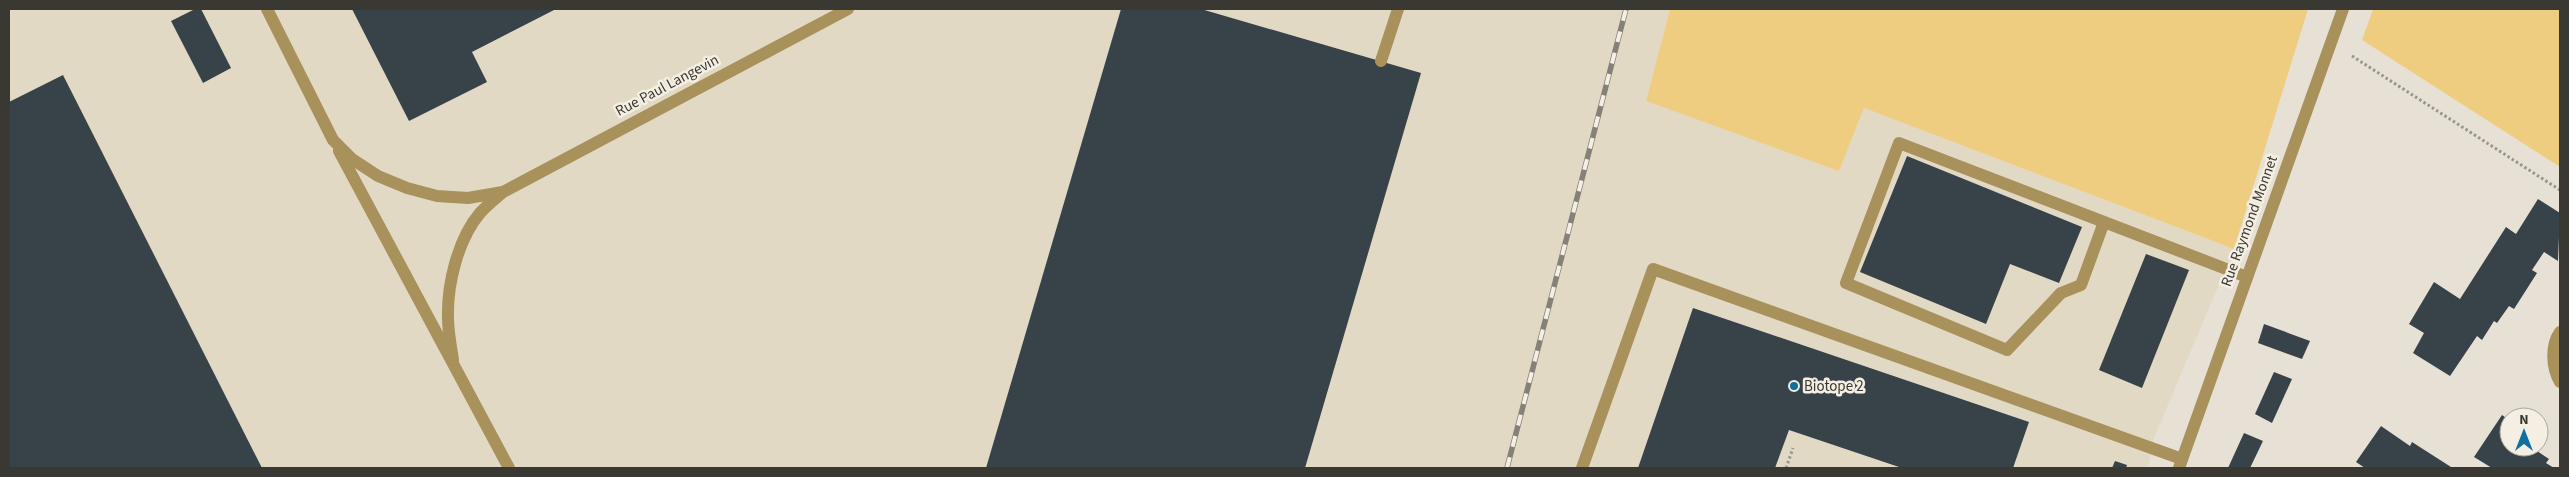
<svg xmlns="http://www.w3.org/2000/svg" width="2569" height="477" font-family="'Source Sans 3',sans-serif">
<rect width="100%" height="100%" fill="#e7e1d5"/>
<path fill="#e2d9c5" d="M 9,9 L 1670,9 L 1646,101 L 1839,170 L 1864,108 L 2234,249 L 2154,438 L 2148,468 L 9,468 Z"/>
<g fill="#eecd80">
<path d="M 1670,9 L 2308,9 L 2234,249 L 1864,108 L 1839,171 L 1646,101 Z"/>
<path d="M 2373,9 L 2560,9 L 2560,167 L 2362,40 Z"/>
</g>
<g fill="#384249">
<path d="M 195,9 L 201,9 L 231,68 L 203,83 L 171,21 Z"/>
<path d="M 352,9 L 556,9 L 472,52 L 487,82 L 409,121 Z"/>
<path d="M 1121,9 L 1201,9 L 1421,73 L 1305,468 L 986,468 Z"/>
<path d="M 63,75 L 262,468 L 9,468 L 9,102 Z"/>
<path d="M 1907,156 L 2082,227 L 2059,283 L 2010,264 L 1986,324 L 1860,272 Z"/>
<path d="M 2538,199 L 2560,213 L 2558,261 L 2544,252 L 2532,270 L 2537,273 L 2514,309 L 2509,306 L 2497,323 L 2494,321 L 2482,340 L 2477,336 L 2450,376 L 2413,353 L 2424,333 L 2409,324 L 2434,282 L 2460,299 L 2506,227 L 2516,234 Z"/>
<path d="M 2146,254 L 2189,270 L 2142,388 L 2099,370 Z"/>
<path d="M 1693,308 L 2029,422 L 2013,468 L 1902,468 L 1789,430 L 1775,468 L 1638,468 Z"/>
<path d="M 2264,324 L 2310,341 L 2302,359 L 2258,343 Z"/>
<path d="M 2274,372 L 2292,379 L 2272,423 L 2255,414 Z"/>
<path d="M 2502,415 L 2509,420 L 2509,447 L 2531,447 L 2549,459 L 2546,463 L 2554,468 L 2492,468 L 2474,457 Z"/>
<path d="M 2381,426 L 2410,446 L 2412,442 L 2451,467 L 2365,468 L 2356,462 Z"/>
<path d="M 2244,433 L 2263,441 L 2250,468 L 2228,468 Z"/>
<path d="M 2115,461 L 2127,465 L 2126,468 L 2112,468 Z"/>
</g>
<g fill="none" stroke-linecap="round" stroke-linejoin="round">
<g stroke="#99958c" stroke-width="3" stroke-dasharray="2.5 2.5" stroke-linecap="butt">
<path d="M 2352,56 L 2560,190"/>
<path d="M 1786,468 L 1793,448"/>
</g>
<g stroke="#a8915b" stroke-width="12">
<path d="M 267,9 L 333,140 L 352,159 L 378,176 L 407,188 L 437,196 L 468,198 L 503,192 L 848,9"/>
<path d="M 1381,61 L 1398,9"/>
<path d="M 339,151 L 509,468"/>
<path d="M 2104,222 L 2081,285 L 2061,293 L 2007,350 L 1846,283 L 1899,143 C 2015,187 2131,232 2247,277"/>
<path d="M 2560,332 C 2550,346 2552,368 2560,382"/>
<path d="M 453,360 C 451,346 448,332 448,318 C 447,284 458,239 480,213 C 487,205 495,199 503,192"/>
<path d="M 1582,468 L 1653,269 L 2182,459"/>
<path d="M 2179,468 L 2343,9"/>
</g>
<g stroke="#858179" stroke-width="5.5">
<path id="rail" d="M 1507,468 L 1626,9"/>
</g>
<use href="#rail" stroke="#f4efe2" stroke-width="4" stroke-dasharray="11" stroke-linecap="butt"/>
</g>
<circle fill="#0f709d" stroke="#f4efe2" stroke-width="2" cx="1794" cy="386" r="5"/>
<g text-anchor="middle" stroke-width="5" stroke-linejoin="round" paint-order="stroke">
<g font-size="15" fill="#3a3833" stroke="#f4efe2">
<text transform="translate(667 85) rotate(-28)" y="5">Rue Paul Langevin</text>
<text transform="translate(2249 221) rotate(-70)" y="5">Rue Raymond Monnet</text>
</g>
<g font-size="15" fill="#3a3833" stroke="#f4efe2" text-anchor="start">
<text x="1804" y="391">Biotope 2</text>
</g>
</g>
<rect width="2569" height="477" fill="none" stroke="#3a3833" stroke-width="20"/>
<g transform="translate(2524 432)"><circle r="24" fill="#f4efe2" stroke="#aaa69c"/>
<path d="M0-4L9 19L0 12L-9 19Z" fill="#0f709d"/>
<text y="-8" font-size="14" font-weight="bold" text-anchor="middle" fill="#3a3833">N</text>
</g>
</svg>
